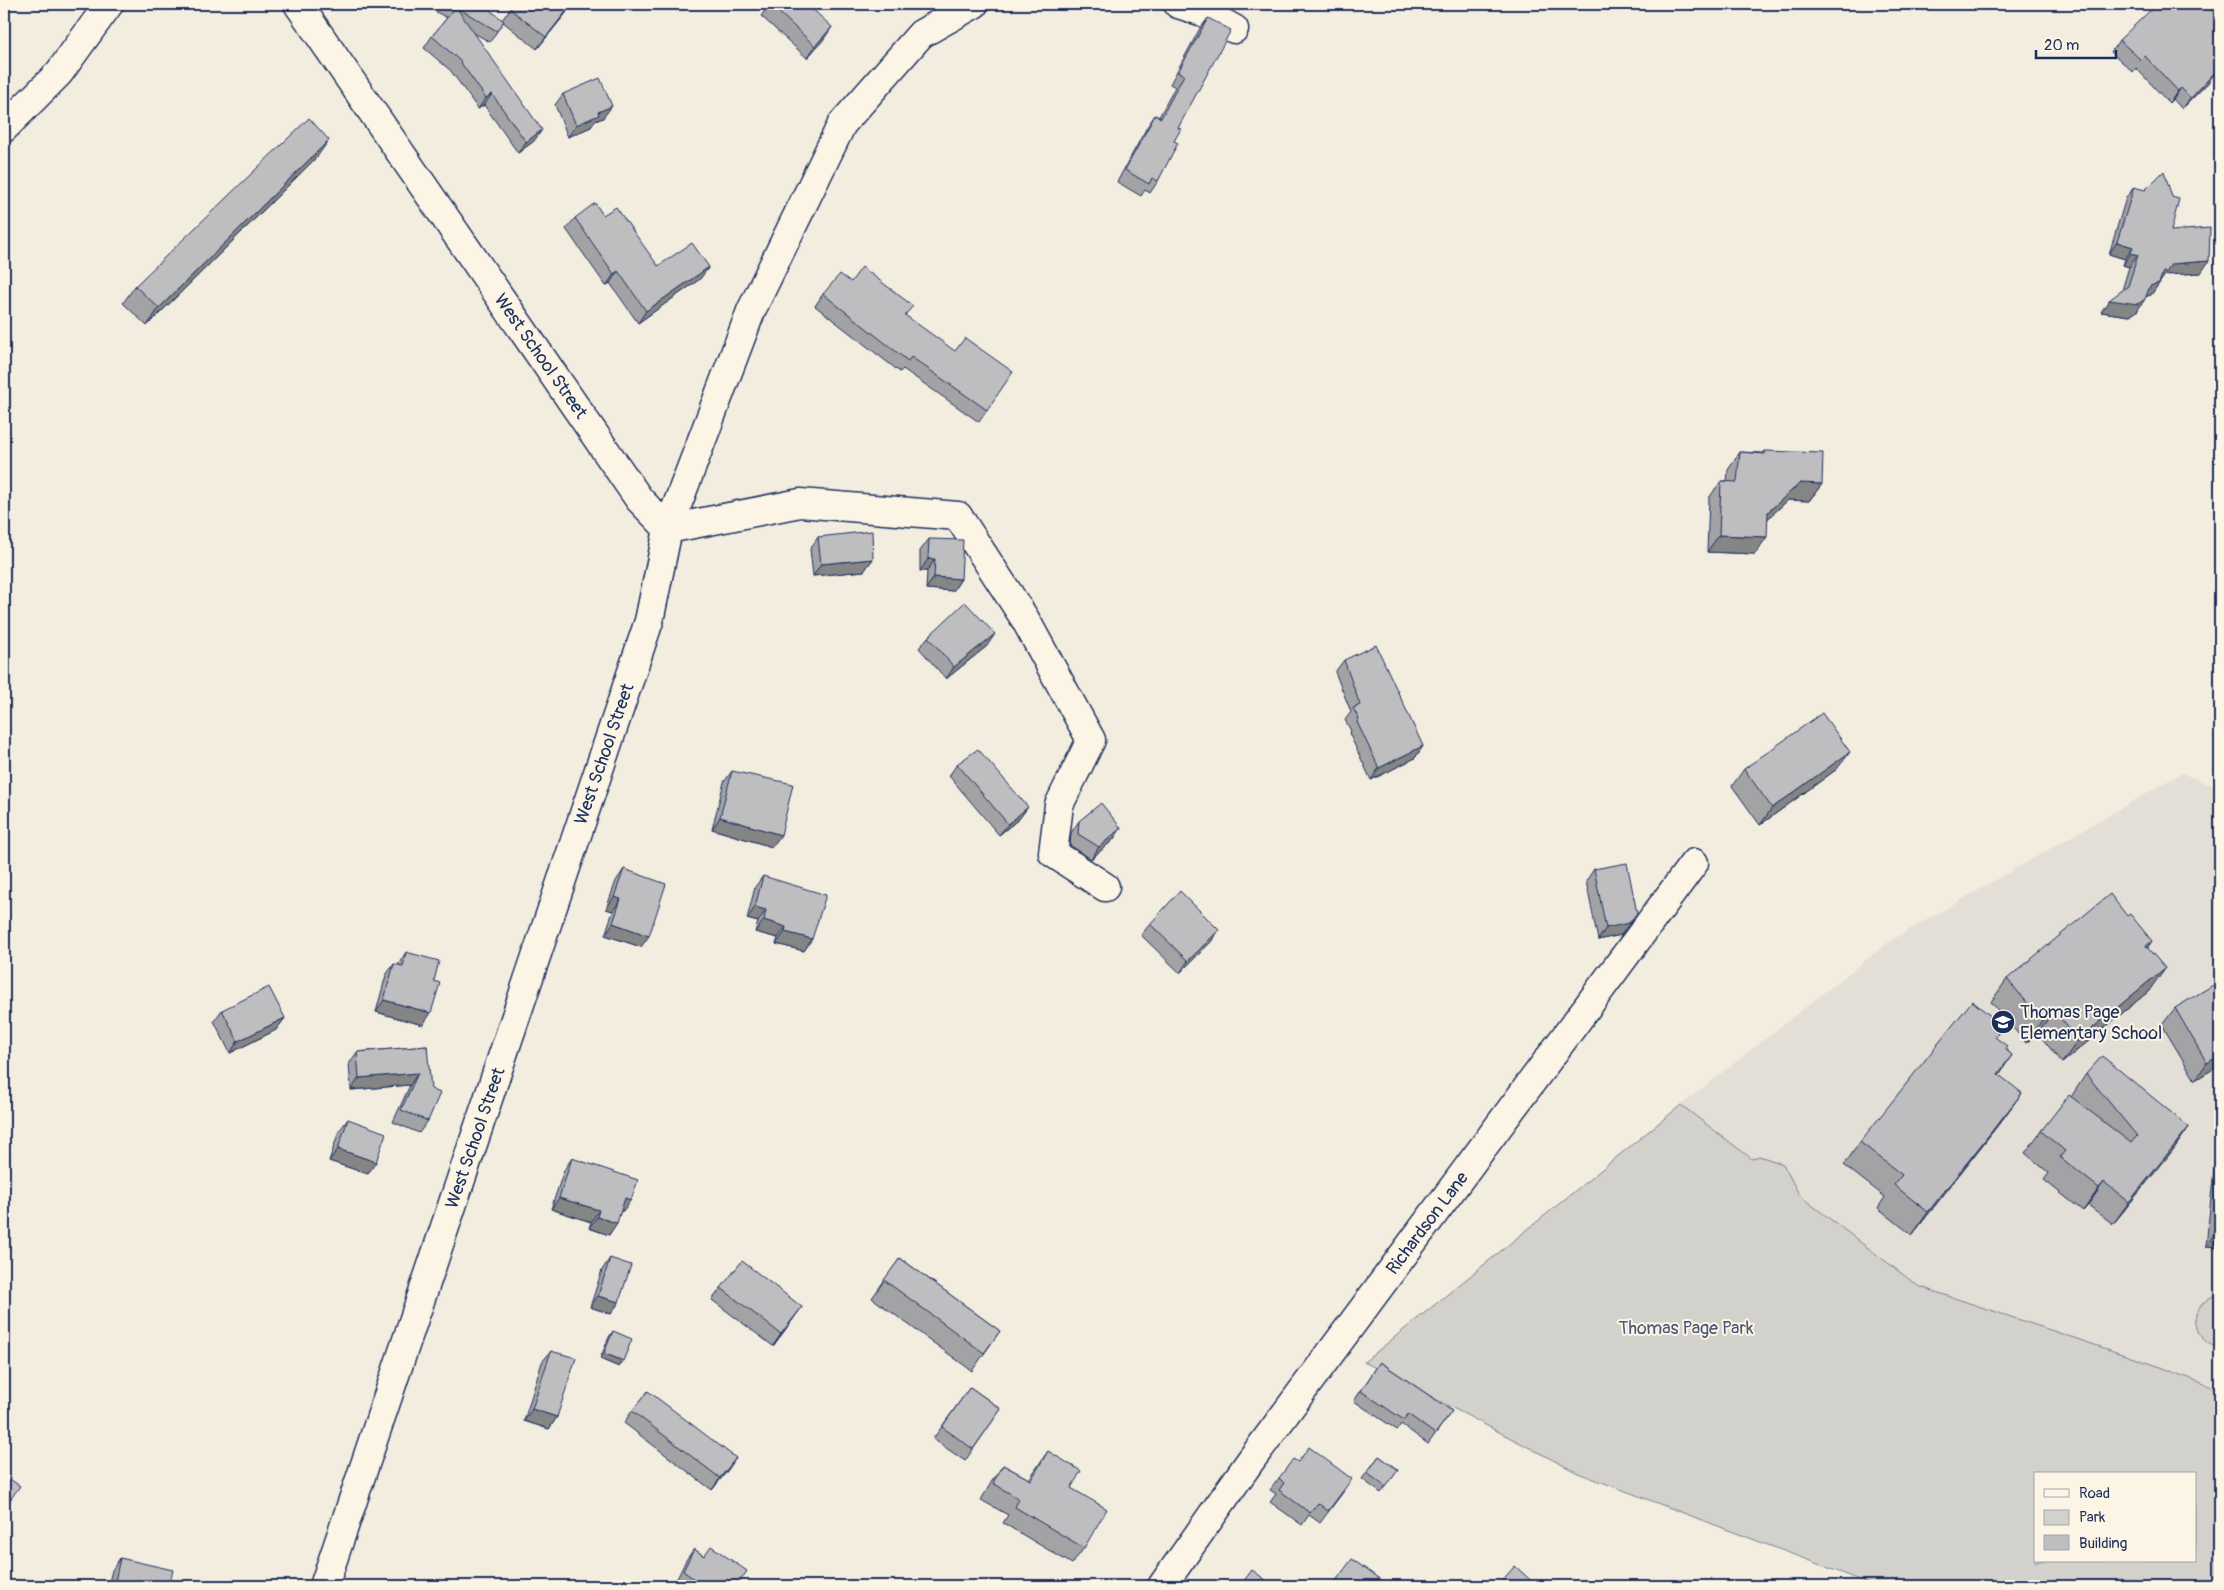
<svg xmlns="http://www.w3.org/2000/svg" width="2224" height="1590" font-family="Pangolin,sans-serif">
<rect width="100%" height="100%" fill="#f3ede0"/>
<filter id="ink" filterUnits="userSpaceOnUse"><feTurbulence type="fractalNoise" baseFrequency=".02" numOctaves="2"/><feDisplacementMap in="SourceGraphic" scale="10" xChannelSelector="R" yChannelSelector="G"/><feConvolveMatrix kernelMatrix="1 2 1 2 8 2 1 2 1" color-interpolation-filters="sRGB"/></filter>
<g filter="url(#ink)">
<path fill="#e3dfd6" d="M 2182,773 L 2220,789 L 2220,1388 L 1918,1286 L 1681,1105 L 1891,940 Z"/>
<g fill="#d3d1cc" stroke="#778095" fill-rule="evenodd">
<path d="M 1681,1105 L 1752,1159 L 1759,1156 L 1783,1164 L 1800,1196 L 1918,1286 L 2161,1367 L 2220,1390 L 2220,1586 L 1876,1586 L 1578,1473 L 1364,1362 ZM 2035,1474 L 2195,1474 L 2195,1561 L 2035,1561 Z"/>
<path d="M 2220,1293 L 2220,1349 C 2186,1337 2187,1305 2220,1293 Z"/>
</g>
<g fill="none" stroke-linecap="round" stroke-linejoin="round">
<g stroke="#1b2f5e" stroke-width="31">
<g id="minor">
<path d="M 298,4 L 639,499 L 668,529"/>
<path d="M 1178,4 L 1203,12 L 1234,29"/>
<path d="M 668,529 L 800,503 L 958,516 L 1025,619 L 1091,740 L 1059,805 L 1053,853 L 1105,887"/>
<path d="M 324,1586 L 649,621 L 668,529 L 751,311 L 842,124 L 921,34 L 974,4"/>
<path d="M 1162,1586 L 1251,1460 L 1694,863"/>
</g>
</g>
<g stroke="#1b2f5e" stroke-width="31">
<path id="major" d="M 4,128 L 59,73 L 109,4"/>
</g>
<use href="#minor" stroke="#fcf5e5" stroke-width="28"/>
<use href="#major" stroke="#fcf5e5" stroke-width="28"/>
</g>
<g fill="#a3a3a5" stroke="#1b2f5e">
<path d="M 422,4 L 482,4 L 502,20 L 510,9 L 566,13 L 537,49 L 503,22 L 490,42 L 474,33 L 534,141 L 518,153 L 484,105 L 478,109 L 451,71 L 424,48 L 432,36 L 447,18 Z"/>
<path d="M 770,4 L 824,39 L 807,58 L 761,16 Z"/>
<path d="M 1208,18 L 1174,141 L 1158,181 L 1150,193 L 1145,190 L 1141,196 L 1117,182 L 1147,127 L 1155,115 L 1159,117 L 1175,87 L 1170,84 L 1199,30 Z"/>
<path d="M 2119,40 L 2208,83 L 2182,109 L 2173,99 L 2169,103 L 2136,68 L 2133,72 L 2111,52 Z"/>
<path d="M 563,94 L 603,118 L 595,121 L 591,127 L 568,137 L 555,105 Z"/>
<path d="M 317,157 L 147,326 L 123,303 L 135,286 Z"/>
<path d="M 2134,187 L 2171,231 L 2201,273 L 2165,275 L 2151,295 L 2146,296 L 2137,311 L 2130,316 L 2101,312 L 2122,290 L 2129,267 L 2123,265 L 2125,259 L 2109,254 L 2126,198 Z"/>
<path d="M 603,215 L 658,266 L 700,279 L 638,323 L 610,283 L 606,286 L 566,229 L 575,218 Z"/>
<path d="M 823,294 L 906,316 L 987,410 L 979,422 L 903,369 L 900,372 L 815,306 Z"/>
<path d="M 1765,451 L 1822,484 L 1809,501 L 1788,500 L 1768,518 L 1755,554 L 1707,552 L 1709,498 L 1721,481 L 1727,481 L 1728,470 L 1740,452 L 1763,453 Z"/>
<path d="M 818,537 L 873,559 L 864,571 L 813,576 L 810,549 Z"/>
<path d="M 929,539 L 961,579 L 953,591 L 926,589 L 927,571 L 920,571 L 920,551 Z"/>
<path d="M 928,637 L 987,646 L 946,679 L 919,648 Z"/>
<path d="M 1344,660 L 1423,746 L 1415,758 L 1371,780 L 1349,733 L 1351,731 L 1345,720 L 1351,712 L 1335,672 Z"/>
<path d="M 957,764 L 1020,818 L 999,835 L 949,776 Z"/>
<path d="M 1744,769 L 1837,769 L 1760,825 L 1732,786 Z"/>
<path d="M 732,771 L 772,847 L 712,829 L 724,782 Z"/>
<path d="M 1079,821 L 1121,828 L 1113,840 L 1091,859 L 1070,845 L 1071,833 Z"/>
<path d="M 624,869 L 641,947 L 605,935 L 613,911 L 606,909 L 616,881 Z"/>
<path d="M 1594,869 L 1621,935 L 1598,940 L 1586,881 Z"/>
<path d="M 763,876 L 812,939 L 804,951 L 776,944 L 778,938 L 755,932 L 758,922 L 747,919 L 755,887 Z"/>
<path d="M 2127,916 L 2152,941 L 2148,947 L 2149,991 L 2062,1063 L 2038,1033 L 2026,1043 L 1991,1002 L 2007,979 Z"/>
<path d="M 1150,924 L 1211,942 L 1180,973 L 1141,935 Z"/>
<path d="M 406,952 L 434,981 L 423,1025 L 376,1012 L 386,975 L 394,964 L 398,965 Z"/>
<path d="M 2175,1008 L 2220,1065 L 2195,1080 L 2162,1025 Z"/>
<path d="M 222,1010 L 285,1018 L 276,1030 L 230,1053 L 214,1021 Z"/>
<path d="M 2003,1026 L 1995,1038 L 2005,1049 L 2012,1055 L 1999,1075 L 2005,1116 L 1912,1235 L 1878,1208 L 1885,1197 L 1844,1165 L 1860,1142 Z"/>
<path d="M 427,1046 L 428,1121 L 419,1133 L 393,1122 L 410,1085 L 351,1090 L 349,1064 L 357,1052 Z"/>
<path d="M 2086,1074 L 2189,1127 L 2173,1150 L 2113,1224 L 2088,1205 L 2083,1211 L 2044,1180 L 2049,1173 L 2025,1153 L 2041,1131 L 2071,1097 Z"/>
<path d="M 348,1119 L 368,1174 L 329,1161 L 339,1131 Z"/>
<path d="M 2220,1144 L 2220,1247 L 2206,1246 L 2216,1150 Z"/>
<path d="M 572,1158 L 623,1211 L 621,1211 L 609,1235 L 589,1228 L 591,1222 L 551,1209 L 564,1170 Z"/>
<path d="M 610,1258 L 619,1302 L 611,1314 L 590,1307 L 602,1270 Z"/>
<path d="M 900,1258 L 1000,1331 L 972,1371 L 872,1298 Z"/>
<path d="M 721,1288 L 794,1318 L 773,1346 L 712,1300 Z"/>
<path d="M 613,1331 L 623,1361 L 619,1367 L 600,1359 L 609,1337 Z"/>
<path d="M 551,1351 L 557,1417 L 549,1429 L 524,1421 L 542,1362 Z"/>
<path d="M 1380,1362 L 1452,1411 L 1428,1444 L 1401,1424 L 1397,1430 L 1354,1401 Z"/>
<path d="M 970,1387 L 1001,1409 L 965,1461 L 933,1439 Z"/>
<path d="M 632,1411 L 736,1458 L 712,1490 L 624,1423 Z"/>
<path d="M 1048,1451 L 1071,1488 L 1084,1548 L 1072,1564 L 1003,1523 L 1008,1515 L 981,1500 L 992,1481 L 1003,1465 L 1029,1479 Z"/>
<path d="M 1379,1456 L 1398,1470 L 1381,1493 L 1362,1479 Z"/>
<path d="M 1298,1462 L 1344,1491 L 1320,1523 L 1309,1515 L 1302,1525 L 1270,1502 L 1276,1494 L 1270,1490 L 1279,1478 Z"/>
<path d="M 694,1549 L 704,1556 L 737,1586 L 680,1586 L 675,1583 L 686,1560 Z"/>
<path d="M 120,1558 L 169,1586 L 108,1586 L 112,1570 Z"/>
</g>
<g fill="#858586" stroke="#1b2f5e">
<path d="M 572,4 L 566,13 L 537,49 L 546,37 Z"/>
<path d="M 832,27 L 824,39 L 807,58 L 815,46 Z"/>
<path d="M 2216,71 L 2208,83 L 2182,109 L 2191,98 Z"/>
<path d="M 2181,88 L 2173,99 L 2169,103 L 2178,91 Z"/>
<path d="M 492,94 L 484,105 L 478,109 L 486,98 Z"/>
<path d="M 612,106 L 603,118 L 595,121 L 591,127 L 568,137 L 576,125 L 598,112 Z"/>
<path d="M 542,130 L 534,141 L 518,153 L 526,142 Z"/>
<path d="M 329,140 L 317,157 L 147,326 L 159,308 Z"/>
<path d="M 2117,242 L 2133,247 L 2125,259 L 2109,254 Z"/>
<path d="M 2131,253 L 2138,255 L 2129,267 L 2123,265 Z"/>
<path d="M 2209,261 L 2201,273 L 2165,275 L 2151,295 L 2142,298 L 2150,286 L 2171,264 Z"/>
<path d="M 709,267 L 700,279 L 638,323 L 646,311 Z"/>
<path d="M 618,271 L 610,283 L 606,286 L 614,274 Z"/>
<path d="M 2145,299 L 2137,311 L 2130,316 L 2101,312 L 2109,300 Z"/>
<path d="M 1800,483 L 1822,484 L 1809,501 L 1788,500 L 1756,530 L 1768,512 Z"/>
<path d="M 1719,535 L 1767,537 L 1755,554 L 1707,552 Z"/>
<path d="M 873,559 L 864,571 L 813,576 L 821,564 Z"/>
<path d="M 928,559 L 935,559 L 927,571 L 920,571 Z"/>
<path d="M 934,577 L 961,579 L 953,591 L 926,589 Z"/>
<path d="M 995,634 L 987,646 L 946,679 L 954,667 Z"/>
<path d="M 1423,746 L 1415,758 L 1371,780 L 1379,768 Z"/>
<path d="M 1850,752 L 1837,769 L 1760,825 L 1772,808 Z"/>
<path d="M 1028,807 L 1020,818 L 999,835 L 1008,824 Z"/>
<path d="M 720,817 L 781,835 L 772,847 L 712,829 Z"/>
<path d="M 1121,828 L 1113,840 L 1091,859 L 1099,847 Z"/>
<path d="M 614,897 L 621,899 L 613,911 L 606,909 Z"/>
<path d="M 755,907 L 766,910 L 758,922 L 747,919 Z"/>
<path d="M 1637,913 L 1621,935 L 1598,940 L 1606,928 Z"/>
<path d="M 764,920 L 786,927 L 778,938 L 755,932 Z"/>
<path d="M 613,923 L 649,936 L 641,947 L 605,935 Z"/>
<path d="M 1219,930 L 1211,942 L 1180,973 L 1188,961 Z"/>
<path d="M 785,932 L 812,939 L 804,951 L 776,944 Z"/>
<path d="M 2165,968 L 2149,991 L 2062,1063 L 2078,1040 Z"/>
<path d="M 384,1000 L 431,1013 L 423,1025 L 376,1012 Z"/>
<path d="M 2054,1010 L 2038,1033 L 2026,1043 L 2042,1020 Z"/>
<path d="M 285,1018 L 276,1030 L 230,1053 L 238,1041 Z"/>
<path d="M 2220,1055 L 2220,1065 L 2195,1080 L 2207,1063 Z"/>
<path d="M 418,1073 L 410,1085 L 351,1090 L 359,1078 Z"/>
<path d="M 2022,1093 L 2005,1116 L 1912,1235 L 1928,1212 Z"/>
<path d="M 2189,1127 L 2173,1150 L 2113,1224 L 2129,1202 Z"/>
<path d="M 338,1149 L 376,1162 L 368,1174 L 329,1161 Z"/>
<path d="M 2104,1182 L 2088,1205 L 2083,1211 L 2099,1188 Z"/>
<path d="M 559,1198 L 599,1210 L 591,1222 L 551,1209 Z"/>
<path d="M 625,1198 L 631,1200 L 623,1211 L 617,1209 Z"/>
<path d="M 597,1217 L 617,1223 L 609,1235 L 589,1228 Z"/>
<path d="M 2220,1225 L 2220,1247 L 2206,1246 Z"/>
<path d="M 598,1296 L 619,1302 L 611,1314 L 590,1307 Z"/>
<path d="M 802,1307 L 794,1318 L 773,1346 L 781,1334 Z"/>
<path d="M 604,1353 L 623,1361 L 619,1367 L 600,1359 Z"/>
<path d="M 532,1409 L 557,1417 L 549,1429 L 524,1421 Z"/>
<path d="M 736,1458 L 728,1470 L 712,1490 L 720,1478 Z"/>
</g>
<g fill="#bebec0" stroke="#1b2f5e">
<path d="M 450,4 L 482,4 L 504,21 L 497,31 L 456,7 L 542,130 L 526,142 L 492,94 L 486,98 L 459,60 L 432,36 L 456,7 Z"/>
<path d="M 514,4 L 572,4 L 546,37 L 510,9 Z"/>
<path d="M 770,4 L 807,4 L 832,27 L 815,46 Z"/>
<path d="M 2157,4 L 2205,4 L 2217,16 L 2216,71 L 2191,98 L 2181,88 L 2178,91 L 2145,56 L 2141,60 L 2119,40 Z"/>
<path d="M 1208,18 L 1231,30 L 1178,128 L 1181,129 L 1174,141 L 1178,143 L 1158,181 L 1152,178 L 1149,184 L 1125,170 L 1155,115 L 1161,118 L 1184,75 L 1178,72 Z"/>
<path d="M 600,78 L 612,106 L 598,112 L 599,115 L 576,125 L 563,94 Z"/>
<path d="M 309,118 L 329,140 L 159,308 L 135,286 Z"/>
<path d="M 2164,171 L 2172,197 L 2179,199 L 2171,231 L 2210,228 L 2209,261 L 2171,264 L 2167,272 L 2163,272 L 2159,283 L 2150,286 L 2145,299 L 2138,304 L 2109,300 L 2128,286 L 2138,255 L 2131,253 L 2133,247 L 2117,242 L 2134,187 L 2145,190 Z"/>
<path d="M 595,203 L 603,215 L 616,207 L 658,266 L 692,243 L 709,267 L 646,311 L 618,271 L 614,274 L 575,218 Z"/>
<path d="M 862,267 L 913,306 L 905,315 L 955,351 L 965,338 L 1013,372 L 987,410 L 911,357 L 908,361 L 823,294 L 840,274 L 851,282 Z"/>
<path d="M 1765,451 L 1823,453 L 1822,484 L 1800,483 L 1768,512 L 1767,537 L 1719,535 L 1721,481 L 1737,482 L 1740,452 L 1765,454 Z"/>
<path d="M 872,531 L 873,559 L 821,564 L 818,537 Z"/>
<path d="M 929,539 L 963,540 L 961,579 L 934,577 L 935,559 L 928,559 Z"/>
<path d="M 965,602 L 995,634 L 954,667 L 928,637 Z"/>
<path d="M 1376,645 L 1423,746 L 1379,768 L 1357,722 L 1359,719 L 1353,708 L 1360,705 L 1344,660 Z"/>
<path d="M 1822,713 L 1850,752 L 1772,808 L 1744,769 Z"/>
<path d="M 978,749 L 1028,807 L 1008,824 L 957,764 Z"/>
<path d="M 732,771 L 793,784 L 781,835 L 720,817 Z"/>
<path d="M 1101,803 L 1121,828 L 1099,847 L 1078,834 L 1079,821 Z"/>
<path d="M 1627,863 L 1637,913 L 1629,923 L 1606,928 L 1594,869 Z"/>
<path d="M 624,869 L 666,884 L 649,936 L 613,923 L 621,899 L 614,897 Z"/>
<path d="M 763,876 L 826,895 L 812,939 L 785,932 L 786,927 L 764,920 L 766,910 L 755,907 Z"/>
<path d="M 1180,891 L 1219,930 L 1188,961 L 1150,924 Z"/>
<path d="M 2110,894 L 2127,916 L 2130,914 L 2152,941 L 2146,946 L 2165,968 L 2078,1040 L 2054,1010 L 2042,1020 L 2007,979 Z"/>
<path d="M 406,952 L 439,961 L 434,981 L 440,983 L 431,1013 L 384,1000 L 394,964 L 403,966 Z"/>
<path d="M 2220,981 L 2220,1055 L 2207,1063 L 2175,1008 Z"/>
<path d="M 269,987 L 285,1018 L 238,1041 L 222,1010 Z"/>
<path d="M 1972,1001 L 2003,1026 L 1995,1037 L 2007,1046 L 2005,1049 L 2012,1055 L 1998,1074 L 2022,1093 L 1928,1212 L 1894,1185 L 1902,1175 L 1860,1142 Z"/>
<path d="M 427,1046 L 431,1089 L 440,1093 L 428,1121 L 401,1110 L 418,1073 L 359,1078 L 357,1052 Z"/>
<path d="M 2102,1056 L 2189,1127 L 2129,1202 L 2104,1182 L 2099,1188 L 2060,1157 L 2065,1151 L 2041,1131 L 2069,1095 L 2131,1143 L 2137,1136 L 2086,1074 Z"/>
<path d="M 348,1119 L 386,1133 L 376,1162 L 338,1149 Z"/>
<path d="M 572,1158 L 638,1180 L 631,1200 L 625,1198 L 617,1223 L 597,1217 L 599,1210 L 559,1198 Z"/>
<path d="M 610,1258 L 631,1265 L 619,1302 L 598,1296 Z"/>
<path d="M 900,1258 L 1000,1331 L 984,1353 L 884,1280 Z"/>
<path d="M 742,1261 L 802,1307 L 781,1334 L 721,1288 Z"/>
<path d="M 613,1331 L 632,1339 L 623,1361 L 604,1353 Z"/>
<path d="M 551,1351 L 576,1358 L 557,1417 L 532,1409 Z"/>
<path d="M 1380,1362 L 1452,1411 L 1435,1434 L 1408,1414 L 1404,1420 L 1361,1391 Z"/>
<path d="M 970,1387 L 1001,1409 L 973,1449 L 942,1427 Z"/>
<path d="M 648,1391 L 736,1458 L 720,1478 L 632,1411 Z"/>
<path d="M 1309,1447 L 1352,1479 L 1328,1511 L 1318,1503 L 1310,1513 L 1279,1490 L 1284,1483 L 1279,1478 L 1293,1459 L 1298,1462 Z"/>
<path d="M 1048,1451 L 1081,1471 L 1071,1488 L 1107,1509 L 1084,1548 L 1015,1507 L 1019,1499 L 993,1483 L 1003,1465 L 1031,1480 Z"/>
<path d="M 1379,1456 L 1398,1470 L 1386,1487 L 1367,1473 Z"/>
<path d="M 4,1475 L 20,1486 L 4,1508 Z"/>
<path d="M 711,1546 L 747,1571 L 737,1586 L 704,1586 L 683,1571 L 694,1549 L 704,1556 Z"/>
<path d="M 120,1558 L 173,1570 L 169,1586 L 114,1586 Z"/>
<path d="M 1352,1559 L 1389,1586 L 1332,1586 Z"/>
<path d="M 1515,1566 L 1537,1586 L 1497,1586 Z"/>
<path d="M 1252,1570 L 1274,1586 L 1240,1586 Z"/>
<path d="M 54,1584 L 62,1586 L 54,1586 Z"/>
</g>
</g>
<defs>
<g id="school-disc" transform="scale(1.25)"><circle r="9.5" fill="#1b2f5e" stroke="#fcf5e5"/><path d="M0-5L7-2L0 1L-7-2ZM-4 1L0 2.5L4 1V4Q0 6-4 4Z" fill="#fff"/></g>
</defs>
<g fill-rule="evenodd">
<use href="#school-disc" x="2003" y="1022"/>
</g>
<g text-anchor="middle" stroke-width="4" stroke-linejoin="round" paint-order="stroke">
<g font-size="18" fill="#1b2f5e" stroke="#fcf5e5">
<text transform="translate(541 356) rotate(55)" y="6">West School Street</text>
<text transform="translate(604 754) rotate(-71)" y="6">West School Street</text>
<text transform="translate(475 1138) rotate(-71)" y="6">West School Street</text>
<text transform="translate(1427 1223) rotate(-53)" y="6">Richardson Lane</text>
</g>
<g font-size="18" fill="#1b2f5e" stroke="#fcf5e5" text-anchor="start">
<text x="2020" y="1018">Thomas Page<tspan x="2020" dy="21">Elementary School</tspan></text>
</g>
<g font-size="18" fill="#49587a" stroke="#fcf5e5">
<text x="1686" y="1334">Thomas Page Park</text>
</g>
</g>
<rect width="2224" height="1590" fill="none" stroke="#fcf5e5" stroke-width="20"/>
<rect x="10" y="10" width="2204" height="1570" fill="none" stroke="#1b2f5e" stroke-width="2" filter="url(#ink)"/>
<rect x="2034" y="1472" width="162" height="90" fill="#fcf5e5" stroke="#a2a6af"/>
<rect x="2044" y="1489" width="25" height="8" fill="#fcf5e5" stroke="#a2a6af"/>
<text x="2079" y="1498" font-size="15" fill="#1b2f5e">Road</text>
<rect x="2044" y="1510" width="25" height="15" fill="#d3d1cc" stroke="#a2a6af"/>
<text x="2079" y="1522" font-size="15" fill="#1b2f5e">Park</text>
<rect x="2044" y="1535" width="25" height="15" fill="#bebec0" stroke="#a2a6af"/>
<text x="2079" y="1548" font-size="15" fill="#1b2f5e">Building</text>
<path d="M2036 50v8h80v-8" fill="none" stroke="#1b2f5e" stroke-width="2.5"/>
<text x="2044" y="50" font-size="15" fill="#1b2f5e" stroke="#fcf5e5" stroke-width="4" paint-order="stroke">20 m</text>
</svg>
